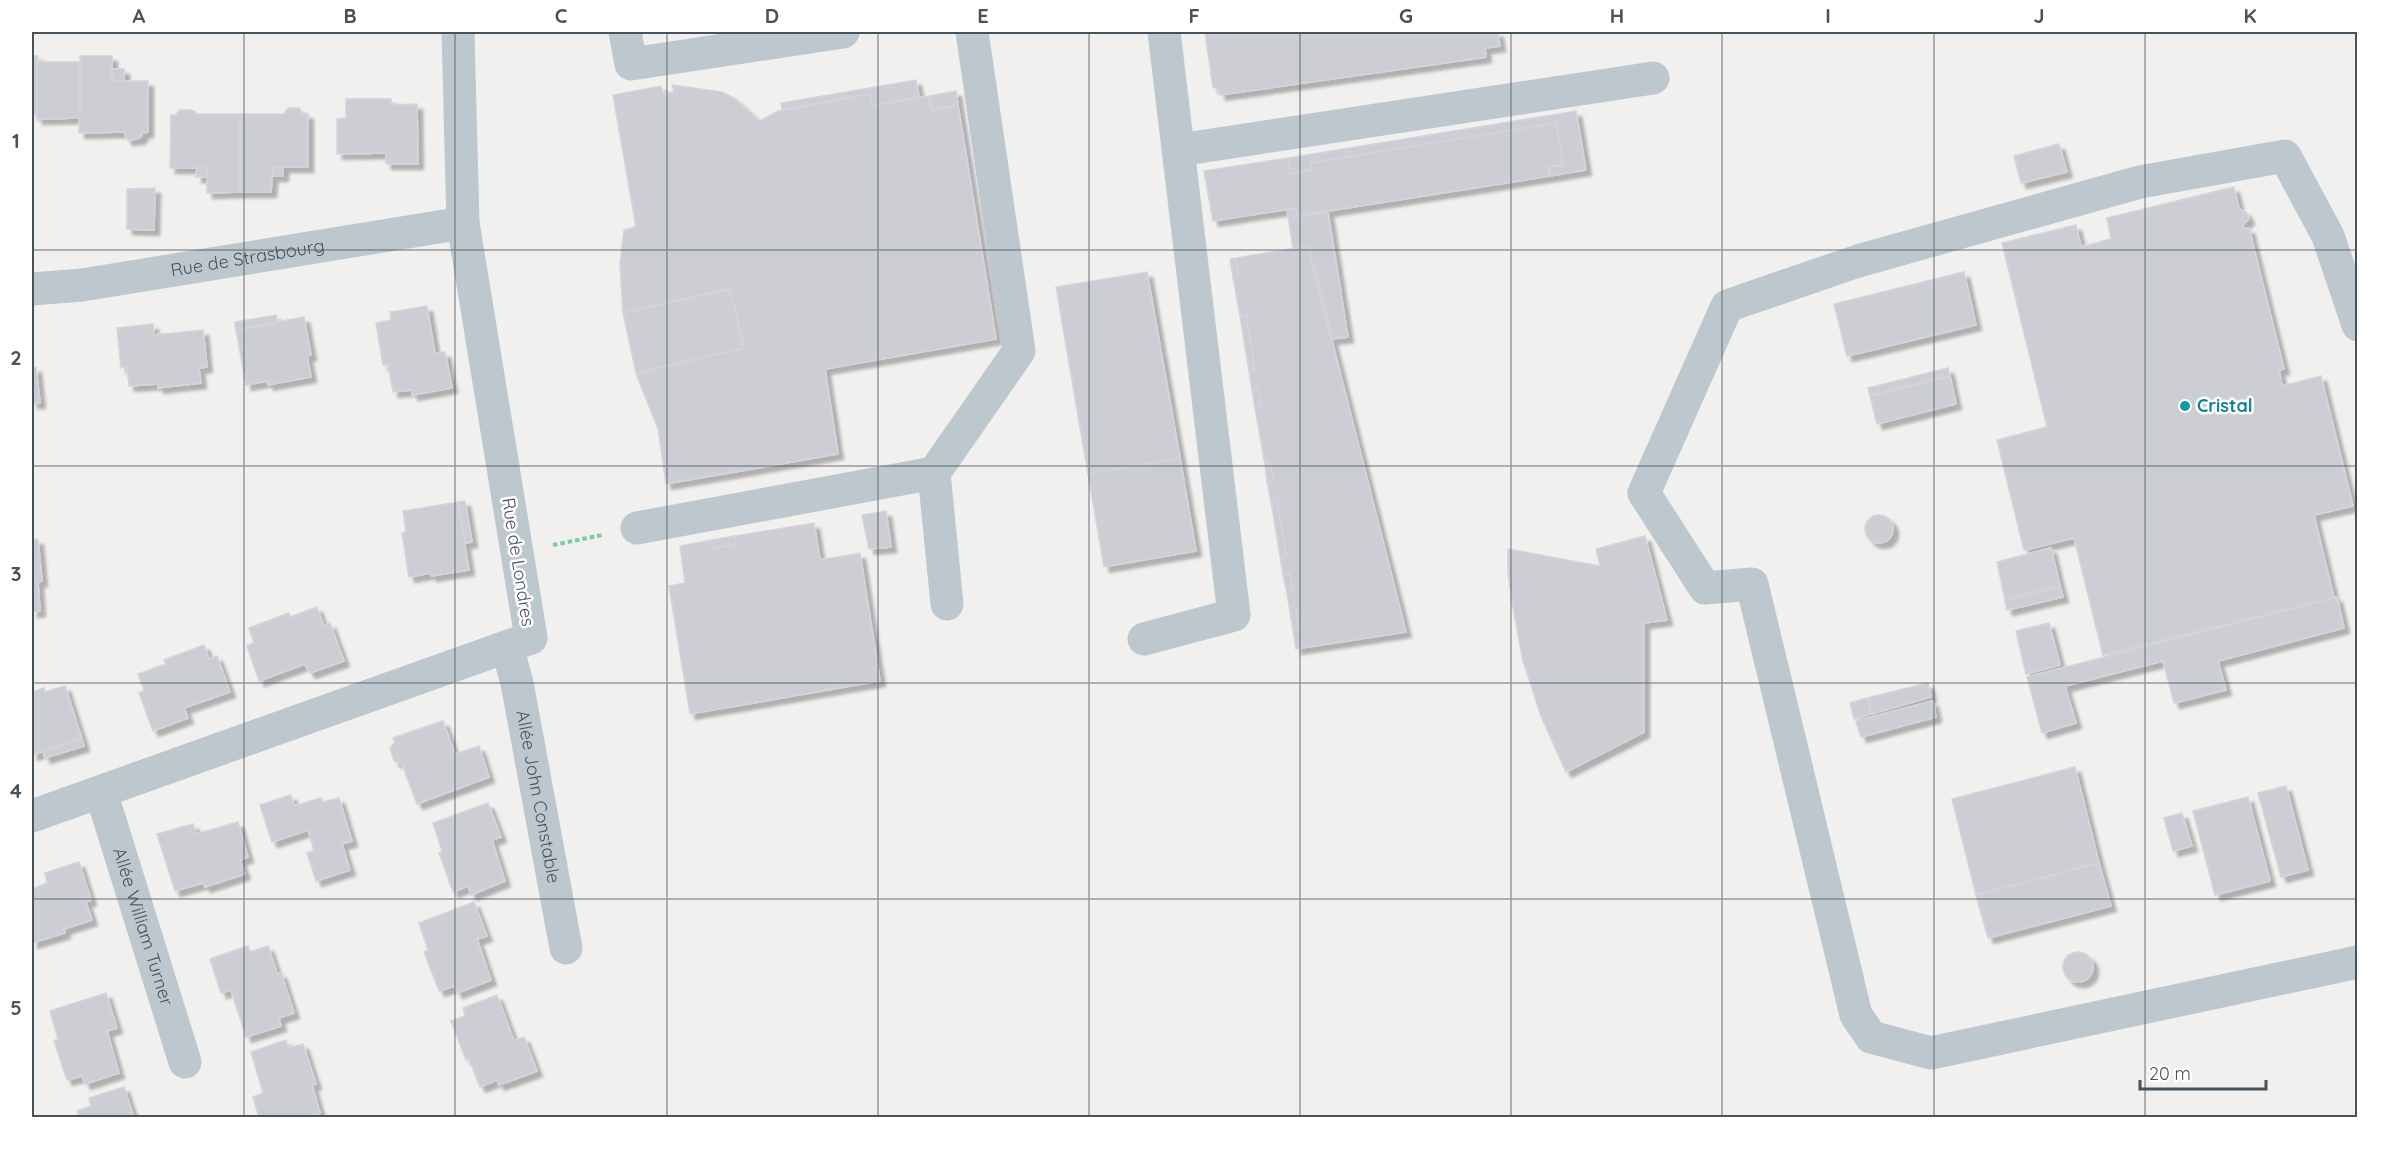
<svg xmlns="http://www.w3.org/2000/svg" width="2389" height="1149" font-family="Quicksand,sans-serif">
<defs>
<filter id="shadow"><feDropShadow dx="5.5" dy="5.5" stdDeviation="1.5" flood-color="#0004"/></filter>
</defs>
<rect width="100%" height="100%" fill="#f2efef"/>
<g fill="#ccced4" stroke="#d3d5da" stroke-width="1.5" filter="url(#shadow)">
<path d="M 1205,32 L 1498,32 L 1500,46 L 1485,48 L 1486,57 L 1220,95 L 1219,87 L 1213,88 Z"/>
<path d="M 32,56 L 38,56 L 37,114 L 32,114 Z"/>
<path d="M 80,56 L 112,56 L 112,81 L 148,81 L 148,132 L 142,133 L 142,136 L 138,139 L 127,140 L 124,132 L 79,133 Z"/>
<path d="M 37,62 L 80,62 L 80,118 L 37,119 Z"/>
<path d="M 113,69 L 124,69 L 124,81 L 112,81 Z"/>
<path d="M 916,80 L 919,97 L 872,106 L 870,94 L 782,110 L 781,103 Z"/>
<path d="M 672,85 L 722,92 L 736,99 L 760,121 L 778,111 L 870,94 L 872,106 L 929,96 L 932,110 L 958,105 L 996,339 L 825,369 L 838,454 L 666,484 L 658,429 L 636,373 L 744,348 L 730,289 L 623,313 L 620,264 L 624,230 L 636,227 L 613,95 L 661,86 L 663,94 L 674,92 Z"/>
<path d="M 956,91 L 958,105 L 932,110 L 929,96 Z"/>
<path d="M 346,99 L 391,99 L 391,105 L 417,104 L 418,164 L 386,164 L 386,153 L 337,154 L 337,119 L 346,118 Z"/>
<path d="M 288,108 L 299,108 L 302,113 L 308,114 L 308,167 L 273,167 L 271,192 L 240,192 L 240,114 L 284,114 Z"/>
<path d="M 179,110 L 191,110 L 195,111 L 195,114 L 240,114 L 240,192 L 207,193 L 207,168 L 170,168 L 171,115 L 176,115 Z"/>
<path d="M 1576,111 L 1586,170 L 1550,176 L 1548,167 L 1563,165 L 1556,123 L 1310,163 L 1312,170 L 1290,174 L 1288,158 Z"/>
<path d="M 1556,123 L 1563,165 L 1548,167 L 1550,176 L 1297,216 L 1296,208 L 1213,221 L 1204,171 L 1288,158 L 1290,174 L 1312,170 L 1310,163 Z"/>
<path d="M 2059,144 L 2067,172 L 2021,183 L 2014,156 Z"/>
<path d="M 273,167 L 283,167 L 283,176 L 272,176 Z"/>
<path d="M 197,168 L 207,168 L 208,177 L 196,177 Z"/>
<path d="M 2234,187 L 2239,209 L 2246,212 L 2249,219 L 2243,225 L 2244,229 L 2249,228 L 2284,369 L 2279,370 L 2282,386 L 2321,376 L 2353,506 L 2314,515 L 2334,598 L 2103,655 L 2074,538 L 2024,550 L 1997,440 L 2047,427 L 2002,243 L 2076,225 L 2081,247 L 2111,239 L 2107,218 Z"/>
<path d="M 155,188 L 154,230 L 127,229 L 127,189 Z"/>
<path d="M 1296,208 L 1297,216 L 1328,212 L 1348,337 L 1332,339 L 1308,246 L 1293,249 L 1287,209 Z"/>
<path d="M 1308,246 L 1406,632 L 1296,649 L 1293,630 L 1299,629 L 1296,611 L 1290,612 L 1287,593 L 1293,592 L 1290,574 L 1283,575 L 1280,556 L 1286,555 L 1277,500 L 1271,501 L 1267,482 L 1274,481 L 1270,463 L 1265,464 L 1255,408 L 1261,407 L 1258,389 L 1252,390 L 1249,371 L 1255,370 L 1246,315 L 1240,316 L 1233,277 L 1239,276 L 1236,258 Z"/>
<path d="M 1236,258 L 1239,276 L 1233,277 L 1230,259 Z"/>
<path d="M 1147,272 L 1180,458 L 1088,474 L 1056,287 Z"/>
<path d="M 1964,272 L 1976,325 L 1847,356 L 1834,304 Z"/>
<path d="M 730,289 L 744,348 L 636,373 L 623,313 Z"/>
<path d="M 427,306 L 435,354 L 445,352 L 452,388 L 412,395 L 412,390 L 393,392 L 388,364 L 383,365 L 376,323 L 391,320 L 390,312 Z"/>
<path d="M 276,315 L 277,322 L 236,330 L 235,322 Z"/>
<path d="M 1246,315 L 1255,370 L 1249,371 L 1240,316 Z"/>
<path d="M 304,317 L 311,355 L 307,356 L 311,377 L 268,385 L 267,381 L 246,385 L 236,330 Z"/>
<path d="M 153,324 L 154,335 L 203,330 L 207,367 L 199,368 L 201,383 L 158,388 L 158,384 L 129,386 L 127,367 L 121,368 L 117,328 Z"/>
<path d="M 36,367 L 40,403 L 32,403 L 32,368 Z"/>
<path d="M 1948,368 L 1950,376 L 1870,396 L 1868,388 Z"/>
<path d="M 1950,376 L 1956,404 L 1877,424 L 1870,396 Z"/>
<path d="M 1258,389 L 1261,407 L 1255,408 L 1252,390 Z"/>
<path d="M 1180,458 L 1196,551 L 1104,567 L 1088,474 Z"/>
<path d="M 1270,463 L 1274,481 L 1267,482 L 1265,464 Z"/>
<path d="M 1277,500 L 1286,555 L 1280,556 L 1271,501 Z"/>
<path d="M 465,501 L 472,542 L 465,543 L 458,502 Z"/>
<path d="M 458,502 L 469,570 L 431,576 L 431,573 L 409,577 L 402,533 L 406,532 L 403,511 Z"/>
<path d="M 886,511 L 891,547 L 869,549 L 862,515 Z"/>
<circle cx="1879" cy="529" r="14"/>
<path d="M 814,523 L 820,560 L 860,553 L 880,681 L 690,714 L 669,586 L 685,583 L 680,546 L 712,540 L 713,548 L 736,545 L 735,536 Z"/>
<path d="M 735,536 L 736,545 L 713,548 L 712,540 Z"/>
<path d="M 1645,536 L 1667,620 L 1644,623 L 1644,732 L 1566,772 L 1541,716 L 1523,661 L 1512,602 L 1508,572 L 1508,549 L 1600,566 L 1596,549 Z"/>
<path d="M 38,539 L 42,581 L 38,582 L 40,611 L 32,612 L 32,540 Z"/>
<path d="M 2051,548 L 2060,586 L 2005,600 L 1997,562 Z"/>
<path d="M 1290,574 L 1293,592 L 1287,593 L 1283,575 Z"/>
<path d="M 2060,586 L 2063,597 L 2007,610 L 2005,600 Z"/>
<path d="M 2337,597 L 2344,628 L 2218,661 L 2226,690 L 2174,703 L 2163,661 L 2065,686 L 2076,723 L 2042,733 L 2027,677 Z"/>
<path d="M 317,607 L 324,626 L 330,623 L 344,661 L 310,673 L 305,664 L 259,681 L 247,646 L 254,643 L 249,628 L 289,613 L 290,617 Z"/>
<path d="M 1296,611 L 1299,629 L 1293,630 L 1290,612 Z"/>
<path d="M 2049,623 L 2060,665 L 2026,674 L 2016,631 Z"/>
<path d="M 204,645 L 209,659 L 217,656 L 230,692 L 184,708 L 188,718 L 153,731 L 139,693 L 144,691 L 138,674 L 166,664 L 164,660 Z"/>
<path d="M 1928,683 L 1931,697 L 1871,714 L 1867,698 Z"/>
<path d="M 65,686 L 82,739 L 32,755 L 32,692 L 44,688 L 45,692 Z"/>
<path d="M 1867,698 L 1871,714 L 1854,719 L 1850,703 Z"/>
<path d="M 1933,701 L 1936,717 L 1861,737 L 1856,721 Z"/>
<path d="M 443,721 L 455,754 L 479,746 L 489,777 L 417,804 L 402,764 L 394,761 L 390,748 L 395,742 L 393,738 Z"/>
<path d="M 82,739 L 84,746 L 45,758 L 43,752 Z"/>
<path d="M 2075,767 L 2099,863 L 1976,895 L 1952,799 Z"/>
<path d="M 2286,786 L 2308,870 L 2281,877 L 2258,793 Z"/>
<path d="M 291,795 L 294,806 L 321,798 L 323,802 L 339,798 L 352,841 L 342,844 L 350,870 L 316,881 L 307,853 L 314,851 L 308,830 L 272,842 L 260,805 Z"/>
<path d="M 2248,797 L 2270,881 L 2215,895 L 2193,811 Z"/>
<path d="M 488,803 L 501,837 L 492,840 L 505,881 L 471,895 L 468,886 L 453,892 L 439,853 L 442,851 L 433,823 Z"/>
<path d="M 2182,813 L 2192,846 L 2173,851 L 2164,818 Z"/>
<path d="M 238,822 L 248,857 L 240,860 L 245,874 L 205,887 L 203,883 L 175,891 L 157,834 L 193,824 L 196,834 Z"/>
<path d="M 79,862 L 91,900 L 86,902 L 92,920 L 64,929 L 65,933 L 32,943 L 32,889 L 47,883 L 45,873 Z"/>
<path d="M 2099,863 L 2111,906 L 1988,938 L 1976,895 Z"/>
<path d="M 474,902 L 487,936 L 477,939 L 491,980 L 457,993 L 454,986 L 439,991 L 424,952 L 428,950 L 419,923 Z"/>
<path d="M 248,946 L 250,952 L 268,946 L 277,973 L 281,973 L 294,1013 L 279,1018 L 281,1026 L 246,1037 L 231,990 L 221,993 L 210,959 Z"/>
<circle cx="2078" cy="967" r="15"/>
<path d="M 106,993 L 117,1028 L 107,1031 L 119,1073 L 85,1084 L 82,1076 L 67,1080 L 54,1041 L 58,1039 L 50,1011 Z"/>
<path d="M 497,995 L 514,1041 L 524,1037 L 537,1071 L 499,1085 L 497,1080 L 480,1087 L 469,1059 L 466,1060 L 451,1021 L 465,1016 L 463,1008 Z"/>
<path d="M 286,1040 L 288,1048 L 303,1044 L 316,1084 L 312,1085 L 320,1113 L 307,1118 L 259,1118 L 253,1097 L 263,1093 L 251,1052 Z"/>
<path d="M 124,1087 L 134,1118 L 79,1118 L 77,1111 L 91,1106 L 89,1098 Z"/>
</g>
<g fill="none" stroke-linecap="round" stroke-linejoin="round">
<path stroke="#76cda1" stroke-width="4" stroke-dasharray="4.5 3" stroke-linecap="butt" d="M 553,545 L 602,535"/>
<g stroke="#bdc7ce" stroke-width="33">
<path d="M 625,32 L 631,64 L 843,32"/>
<path d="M 1179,150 L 1653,78"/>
<path id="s1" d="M 32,289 L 82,285 L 463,223"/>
<path d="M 2358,325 L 2328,236 L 2285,156 L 2140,182 L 1858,261 L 1727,306 L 1644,493 L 1705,588 L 1752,584 L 1856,1015 L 1871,1037 L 1931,1053 L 2358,962"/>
<path d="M 637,528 L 934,473"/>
<path d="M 947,604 L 934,473 L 1019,351 L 972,32"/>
<path d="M 1144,639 L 1234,615 L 1164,32"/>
<path id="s2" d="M 507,647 L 517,683 L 566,948"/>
<path id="s3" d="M 101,792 L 185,1062"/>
<path d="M 32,816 L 531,638 L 463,223 L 458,32"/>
</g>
</g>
<path fill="none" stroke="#47535c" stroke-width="1.5" stroke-opacity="0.55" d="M 244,32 L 244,1118M 455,32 L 455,1118M 667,32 L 667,1118M 878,32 L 878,1118M 1089,32 L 1089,1118M 1300,32 L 1300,1118M 1511,32 L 1511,1118M 1722,32 L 1722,1118M 1934,32 L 1934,1118M 2145,32 L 2145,1118M 32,250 L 2358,250M 32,466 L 2358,466M 32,683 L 2358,683M 32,899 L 2358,899"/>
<circle fill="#0f9aa8" stroke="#fff" stroke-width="2" cx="2185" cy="406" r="6"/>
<g text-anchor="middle" stroke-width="5" stroke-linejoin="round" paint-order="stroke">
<g font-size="18" fill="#47535c" stroke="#fff">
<text dy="6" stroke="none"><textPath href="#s1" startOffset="218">Rue de Strasbourg</textPath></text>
<text transform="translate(518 562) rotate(81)" y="6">Rue de Londres</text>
<text dy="6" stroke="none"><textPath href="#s2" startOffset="153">Allée John Constable</textPath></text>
<text dy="6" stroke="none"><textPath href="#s3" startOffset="141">Allée William Turner</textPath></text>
</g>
<g font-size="18" font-weight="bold" fill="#0d838f" stroke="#fff" text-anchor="start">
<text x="2197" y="412">Cristal</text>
</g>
</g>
<rect width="2389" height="1149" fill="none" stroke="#ffffff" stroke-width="66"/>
<path d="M2140 1080v9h126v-9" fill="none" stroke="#47535c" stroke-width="3"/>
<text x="2149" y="1080" font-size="18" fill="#47535c" stroke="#ffffff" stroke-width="4.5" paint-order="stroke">20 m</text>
<rect x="33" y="33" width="2323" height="1083" fill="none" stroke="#47535c" stroke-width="2"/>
<g font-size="20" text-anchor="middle" font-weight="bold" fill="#47535c">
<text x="139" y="23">A</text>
<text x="350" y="23">B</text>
<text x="561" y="23">C</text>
<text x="772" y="23">D</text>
<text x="983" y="23">E</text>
<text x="1194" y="23">F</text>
<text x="1406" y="23">G</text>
<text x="1617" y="23">H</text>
<text x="1828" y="23">I</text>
<text x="2039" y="23">J</text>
<text x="2250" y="23">K</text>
<text x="16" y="148">1</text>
<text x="16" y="365">2</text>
<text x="16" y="581">3</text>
<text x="16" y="798">4</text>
<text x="16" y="1015">5</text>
</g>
</svg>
